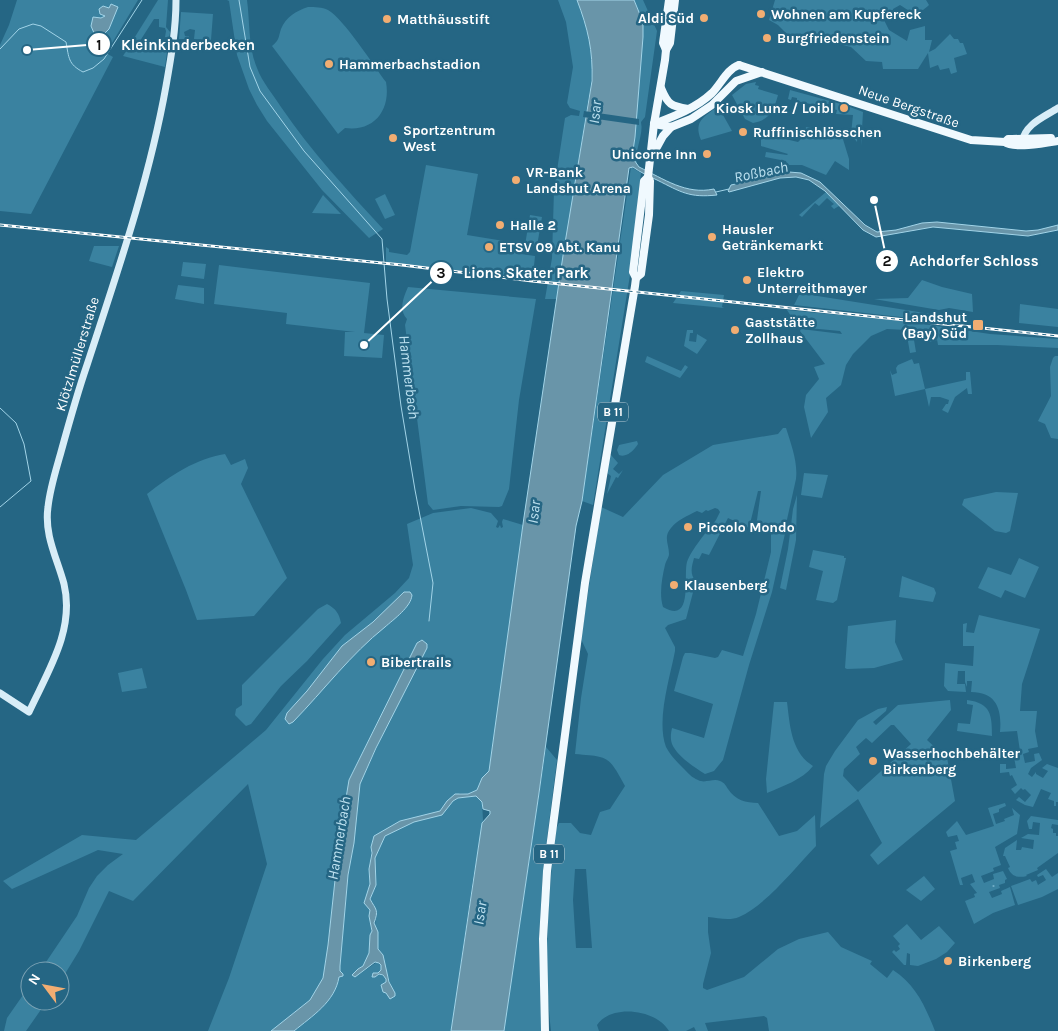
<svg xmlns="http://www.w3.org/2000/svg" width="1058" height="1031" font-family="Karla,sans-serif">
<rect width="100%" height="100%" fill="#256684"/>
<g fill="#3a82a0" fill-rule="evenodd">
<path d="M 17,0 L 138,0 L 106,53 L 113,57 L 31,214 L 0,211 L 0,45 L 9,25 Z"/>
<path d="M 158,0 L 168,0 L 166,27 L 170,32 L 169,38 L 165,37 L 166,31 L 165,28 L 159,27 L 159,19 L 154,19 L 138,44 L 140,48 L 159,50 L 160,44 L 168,45 L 165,67 L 123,56 Z"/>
<path d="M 227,0 L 247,0 C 250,22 248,47 257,68 C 262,82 273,94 281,107 C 311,151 347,190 383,229 L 369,238 L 322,190 L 267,121 L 257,105 L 249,89 L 237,55 L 229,1 Z"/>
<path d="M 558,0 L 577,0 C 593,41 596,63 587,107 L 557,299 L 545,299 L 552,258 L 554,190 L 565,118 L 571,115 L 579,116 L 580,111 L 570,108 L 567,103 L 573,67 L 566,22 Z"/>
<path d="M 634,0 L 643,0 L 657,31 L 645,117 L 641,122 C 644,135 634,150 637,165 L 632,157 L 635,137 L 643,36 L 643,22 Z"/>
<path d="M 775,0 L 926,0 L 929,5 C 915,18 912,12 900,5 L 893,9 L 893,18 L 883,18 L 889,30 L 907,41 L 910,30 L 925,26 L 925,40 L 932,40 L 929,52 L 935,49 L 950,34 L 954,39 L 958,39 L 960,43 L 963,43 L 967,54 L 954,58 L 957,72 L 951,74 L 949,68 L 940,70 L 938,65 L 930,68 L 928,53 L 918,69 L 883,69 L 882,62 L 866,61 L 851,47 L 822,40 L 805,45 L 790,37 L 778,25 L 769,20 Z"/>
<path d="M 308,7 C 315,7 322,7 328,10 C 343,18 374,66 386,82 C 391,110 374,132 345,128 L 338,134 L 272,46 C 280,39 278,38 281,29 C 286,17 296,11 308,7 Z"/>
<path d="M 181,12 L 213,14 L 211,40 L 194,39 L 195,30 L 190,29 L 184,32 L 185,36 L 189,36 L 189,39 L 179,39 Z"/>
<path d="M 756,82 L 755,85 L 759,86 L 758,89 L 778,95 C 774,110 770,120 753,123 L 745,119 L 732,95 L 746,84 Z"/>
<path d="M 790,90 L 841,104 L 840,109 L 849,111 L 850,107 L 863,112 L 861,146 L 861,128 L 858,128 L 857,142 L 851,134 L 853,115 L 836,114 L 837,110 L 797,101 L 797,98 L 792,97 L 791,100 L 788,99 Z"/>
<path d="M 718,106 L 732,131 L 701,140 C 693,120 705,117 718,106 Z"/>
<path d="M 806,127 L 837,133 L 842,136 L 849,159 L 849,170 L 835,161 L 826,175 L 802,165 L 787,165 L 786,161 L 765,157 L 766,152 L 787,155 L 788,154 L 761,146 L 761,136 L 764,134 L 798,142 L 804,136 Z"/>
<path d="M 426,165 L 478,174 L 467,235 L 523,244 L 521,254 L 535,256 L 534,266 L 545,271 L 545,279 L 386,263 L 386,247 L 389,249 L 389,252 L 407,255 L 410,252 Z"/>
<path d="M 631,167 L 641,173 L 637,208 L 638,214 L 630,275 L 593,505 L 582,501 Z"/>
<path d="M 826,192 L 839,206 L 834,209 L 831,206 L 834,204 L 827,198 L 819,206 L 815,203 L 802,217 L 799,215 Z"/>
<path d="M 385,194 L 395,215 L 385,219 L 375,199 Z"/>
<path d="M 323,195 L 341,214 L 312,213 Z"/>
<path d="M 530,215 L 542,217 L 537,246 L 525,245 Z"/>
<path d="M 94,246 L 119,246 L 112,267 L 89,261 Z"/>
<path d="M 183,262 L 206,264 L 204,279 L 181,276 Z"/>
<path d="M 219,265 L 370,283 L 364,333 L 384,335 L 382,358 L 344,356 L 345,332 L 355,332 L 286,324 L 287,313 L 214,304 Z"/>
<path d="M 922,280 L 942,287 L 972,294 L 973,312 L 949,308 L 939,310 L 874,299 L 908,298 Z"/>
<path d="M 178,285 L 204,288 L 204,304 L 175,299 Z"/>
<path d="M 408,287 L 536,299 L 519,400 L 509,489 L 502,506 L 499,507 L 461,506 L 433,510 L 428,504 L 405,325 L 407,319 C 398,310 404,296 408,287 Z"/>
<path d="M 681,291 L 724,295 L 722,307 L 724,308 L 673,303 Z"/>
<path d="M 805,294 L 931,314 L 938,315 L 918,319 L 794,305 L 799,295 Z"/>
<path d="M 1020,304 L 1058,309 L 1058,327 L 1019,323 Z"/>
<path d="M 787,310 L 903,321 L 990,334 L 1058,339 L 1058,348 L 997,345 L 938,345 L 937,339 L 936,341 L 927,342 L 926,338 L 914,340 L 916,352 L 910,353 L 906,330 L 887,329 L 871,336 L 853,354 L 846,365 L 841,385 L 826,398 L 828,412 L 811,438 L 804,407 L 806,395 L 819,379 L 814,367 L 825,364 L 800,331 L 801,329 L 842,334 L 840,331 L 798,327 Z"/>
<path d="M 687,330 L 693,330 L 693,333 L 690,333 L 689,341 L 696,342 L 697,334 L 707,340 L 697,354 L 684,346 Z"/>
<path d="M 647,356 L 681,371 L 685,365 L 688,367 L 680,378 L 645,362 Z"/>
<path d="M 1055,356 L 1058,356 L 1058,439 L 1051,438 L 1045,424 L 1038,421 L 1051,396 L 1050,367 L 1053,358 Z"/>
<path d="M 912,359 L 914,364 L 919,363 L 925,389 L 966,380 L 966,372 L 970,372 L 972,394 L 968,394 L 967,388 L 955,397 L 948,413 L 942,410 L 946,404 L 948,404 L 949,400 L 940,397 L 931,397 L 929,407 L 925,389 L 895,396 L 890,370 L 892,375 L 897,373 L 896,368 L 898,365 Z"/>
<path d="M 783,428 L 786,428 C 791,444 798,462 796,479 L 786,524 L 784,524 L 783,529 L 786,529 L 772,592 L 749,665 L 723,760 L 714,771 L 705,774 C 694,767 677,756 672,744 C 670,738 671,733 672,728 L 704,738 L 713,704 L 674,691 L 683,657 L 685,653 L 691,653 L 715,658 L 718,657 L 722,650 L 743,656 L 756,614 L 771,552 L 771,527 L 756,527 L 761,491 L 758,491 L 749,528 L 728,518 L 709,555 L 702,553 L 699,559 L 694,558 C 692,566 689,574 696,581 L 686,619 L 668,625 L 665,628 L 675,647 L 675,651 C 670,678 656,720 666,747 C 670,755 677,762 683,768 C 687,772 692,778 698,780 C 705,784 713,778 720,781 C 725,783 726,786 728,789 C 735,800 746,803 758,803 L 779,836 L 797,831 L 815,815 L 816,846 C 795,868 766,905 739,917 C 730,921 718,918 708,917 L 708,932 L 711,953 L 703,984 L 703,988 L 707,990 L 744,977 L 778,949 L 799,939 L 828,932 L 841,947 L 872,961 L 870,964 L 887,978 L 893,970 C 916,985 925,1006 935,1031 L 769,1031 L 767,1018 L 764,1016 L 705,1023 L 708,1031 L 696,1031 L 694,1027 L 686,1031 L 669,1031 C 657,1010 612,1003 597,1025 L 599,1031 L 551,1031 C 543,964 548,896 556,829 L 559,823 L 571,823 L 580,833 L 591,835 L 600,812 L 610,809 L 625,786 C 608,755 609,757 575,754 L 581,698 L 588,654 L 581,639 L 601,507 L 623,517 L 663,475 L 713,445 L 778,434 ZM 715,508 L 718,509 L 720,512 L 716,520 C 708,530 691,550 687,562 C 683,576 694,625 663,607 C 659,594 662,578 665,565 C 666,561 669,557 669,554 C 669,544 663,537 671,528 C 677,520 687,516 697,511 L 702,513 L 706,510 L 708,511 ZM 575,869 L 586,869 L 592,948 L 576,948 L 573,900 Z"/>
<path d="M 637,441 L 638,444 C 634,450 627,458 619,455 L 617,450 L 619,445 Z"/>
<path d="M 225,454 L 231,465 L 245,459 L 248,468 L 241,484 L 287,578 L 254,616 L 197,620 L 186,590 L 147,494 C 170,476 197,458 225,454 Z"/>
<path d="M 609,455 L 611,455 L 618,463 L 613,469 L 619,474 L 623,470 L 618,478 L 616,477 L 607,494 L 611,476 L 607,473 L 605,474 Z"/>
<path d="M 804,473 L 828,475 L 822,498 L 801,495 Z"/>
<path d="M 996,492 L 1018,493 L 1010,531 L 1006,533 L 995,531 L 962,505 L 964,499 Z"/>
<path d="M 797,495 L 796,540 L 786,590 L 780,588 L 788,549 L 793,509 Z"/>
<path d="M 471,508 L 491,513 L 498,521 L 496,527 L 498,528 L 500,525 L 501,528 L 503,527 L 502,522 L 503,519 L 523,525 L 489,771 L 482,778 L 477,790 L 468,794 L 460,793 L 443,807 L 440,811 L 400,821 L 373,839 L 369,869 L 370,884 L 365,904 L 370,909 C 370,923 373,937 370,951 C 368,956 365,962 363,966 L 358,969 L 354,973 L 358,975 L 377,962 L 381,965 L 381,970 L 378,973 L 373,973 L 372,977 L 377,976 L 379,974 L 385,977 L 386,982 L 381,985 L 383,992 L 391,986 L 381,953 C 375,948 373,924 377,916 L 370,899 L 376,885 L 375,858 L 385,835 L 414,822 L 442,815 L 453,801 L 458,798 L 476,796 L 482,802 L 483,820 L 473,879 L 451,1031 L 294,1031 C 312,1016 335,1002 339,977 L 343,976 L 340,971 L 340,966 L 348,875 L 354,843 L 360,784 L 425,642 L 421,640 L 417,643 L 349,780 L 337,863 L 328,945 L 323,978 L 318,988 L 310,1000 L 271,1031 L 208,1031 L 229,978 L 267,864 L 248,784 L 133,901 L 109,891 L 79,951 L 60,982 L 60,971 L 40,971 L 77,916 L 89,888 L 97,876 L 108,865 L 123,854 L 98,850 L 12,889 L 3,881 L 82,835 L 136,840 L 266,730 L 323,659 L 345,635 L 395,593 L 409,578 L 413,565 L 407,524 L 433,513 Z"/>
<path d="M 813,550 L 844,556 L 844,558 L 846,558 L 837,600 L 833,603 L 816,600 L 823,571 L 809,567 Z"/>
<path d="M 1019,558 L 1039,567 L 1025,598 L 1005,590 L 1001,598 L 978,588 L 988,567 L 1011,575 Z"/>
<path d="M 902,576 L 934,588 L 936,593 L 933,602 L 899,597 Z"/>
<path d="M 327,604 C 336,609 339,613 341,623 L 307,661 L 281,686 L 251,724 L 246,726 L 235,715 L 236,709 L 242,705 L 242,685 L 318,609 Z"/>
<path d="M 979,615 L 1040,629 L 1022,684 L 1020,711 L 1037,711 L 1035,731 L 1038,747 L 1028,749 L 1029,752 L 1023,754 L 1025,763 L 1035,761 L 1034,754 L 1039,753 L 1042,760 L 1031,768 L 1028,774 L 1032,777 L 1036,772 L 1036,774 L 1043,778 L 1048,771 L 1042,768 L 1047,764 L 1058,768 L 1058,802 L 1056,802 L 1056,806 L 1054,806 L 1054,801 L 1048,799 L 1051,793 L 1041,789 L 1033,807 L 1025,805 L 1016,800 L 1019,797 L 1025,802 L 1031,795 L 1025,789 L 1023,790 L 1021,788 L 1015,794 L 1011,789 L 1017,785 L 1012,775 L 1010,776 L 1009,772 L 1000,773 L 1000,764 L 1006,764 L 1006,769 L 1016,768 L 1014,757 L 1012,757 L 1012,753 L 1020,751 L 1017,731 L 1000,732 C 1002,710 997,692 971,692 L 972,681 L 967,681 L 967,687 L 965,682 L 965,671 L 958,671 L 957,684 L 965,684 L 966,692 L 948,691 L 944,686 L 945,663 L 973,666 L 974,646 L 963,646 L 963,624 L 967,623 L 966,632 L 974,633 Z"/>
<path d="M 896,620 L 895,642 L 903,660 L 874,668 L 847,669 L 845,668 L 848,626 Z"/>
<path d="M 142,668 L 147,688 L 122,692 L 118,673 Z"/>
<path d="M 950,700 L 951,710 L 927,740 L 939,751 L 946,752 L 955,801 L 878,865 L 870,855 L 882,843 L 858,799 L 820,828 L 824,774 L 826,766 L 835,751 L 858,720 L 878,709 L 887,707 L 886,711 L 873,722 L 876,725 L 898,705 ZM 891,725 L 894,725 L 911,744 L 858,792 L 843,776 L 844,769 L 860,754 L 856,747 L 866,738 L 872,743 Z"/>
<path d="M 967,700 C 991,703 992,715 992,736 L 957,731 L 958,723 L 970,724 L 973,705 L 967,704 Z"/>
<path d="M 774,702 L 787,702 C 790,726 791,752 813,766 C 802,780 783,786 767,793 L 766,779 Z"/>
<path d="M 546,747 L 557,760 L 543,870 L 539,938 L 541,1031 L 504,1031 Z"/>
<path d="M 1005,803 L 1006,806 L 999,809 L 999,812 L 993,814 L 996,824 L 1005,821 L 1004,819 L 1014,815 L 1012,808 L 1020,815 L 1017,834 L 995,847 L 1001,865 L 993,868 L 994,871 L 981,876 L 984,883 L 994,879 L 993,874 L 1003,871 L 1007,879 L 1005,880 L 1005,883 L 999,885 L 1000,888 L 989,892 L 992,898 L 1002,894 L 1001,891 L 1010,887 L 1015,905 L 993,913 L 974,924 L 965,901 L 975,897 L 974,894 L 977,893 L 970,884 L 975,882 L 972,874 L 961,878 L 963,885 L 960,885 L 950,851 L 957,849 L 955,842 L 959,841 L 957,835 L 948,837 L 946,832 L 957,821 L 966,835 L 994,826 L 988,808 Z"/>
<path d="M 1031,816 L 1058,820 L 1058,825 L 1052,824 L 1051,828 L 1053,829 L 1053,833 L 1056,833 L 1056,836 L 1058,836 L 1058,853 L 1037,868 L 1038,870 L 1026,875 L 1027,876 C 1018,878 1012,877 1008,868 L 1010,867 L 1005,856 L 1003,856 L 1005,848 L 1017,840 L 1016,850 L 1021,850 L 1022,847 L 1033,849 L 1034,840 L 1021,838 L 1028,834 L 1039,835 L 1040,823 L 1033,822 L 1032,829 L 1029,829 L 1027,821 Z"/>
<path d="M 1046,869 L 1052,877 L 1058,873 L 1058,889 L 1042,897 L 1018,905 L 1011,886 L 1030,879 L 1032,882 L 1036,880 L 1038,885 L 1046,880 L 1043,875 L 1038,877 L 1037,875 Z"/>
<path d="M 924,876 L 935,889 L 921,901 L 906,890 Z"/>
<path d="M 907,924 L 921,940 L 939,926 L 955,943 L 947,952 L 936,959 L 918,966 L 910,965 L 910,954 L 907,953 L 906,965 L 904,965 L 892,952 L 894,950 L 896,952 L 900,949 L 898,946 L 900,944 L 893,936 Z"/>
<path d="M 30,985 L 30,1001 L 47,1001 L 26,1031 L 4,1031 L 7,1018 Z"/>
</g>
<g fill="#6995a9" stroke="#a2d4e8">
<path d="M 577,0 L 634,0 L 643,22 L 643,37 L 635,137 L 632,157 L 639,167 C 664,179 686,195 714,189 L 717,195 C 689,198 681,192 657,180 C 648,176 640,172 633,167 L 629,168 L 582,501 L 576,526 L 539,793 L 504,1031 L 451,1031 L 482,823 L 490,814 L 490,811 L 483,809 L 482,802 L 476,796 L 458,798 L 453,801 L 442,815 L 414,822 L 385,836 L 375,858 L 376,885 L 370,899 C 376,910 379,910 374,923 L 378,932 L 378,949 L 383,955 L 389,982 L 395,993 L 395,996 L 390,999 L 386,993 L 383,992 L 381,985 L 386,982 L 386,979 L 383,975 L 379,974 L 375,977 L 372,977 L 373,973 L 378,973 L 381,970 L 381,965 L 379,963 L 375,962 L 355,977 L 352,975 L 358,969 L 363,966 L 369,953 L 370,935 L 372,931 L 369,916 L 370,910 L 364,903 L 370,884 L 369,869 L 372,853 L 371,847 L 374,836 L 400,821 L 440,811 L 447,801 L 455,794 L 468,794 L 477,790 L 482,778 L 489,771 L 524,517 L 564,249 L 592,81 C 593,50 588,29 577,0 Z"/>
<path d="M 111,4 L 118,7 L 109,29 L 103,35 L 94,33 L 91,26 L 93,17 L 101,18 L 105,16 L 100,14 L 99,9 L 103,6 L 109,8 Z"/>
<path d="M 789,172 L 801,173 L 820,182 L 865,225 L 877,232 L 896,230 L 922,223 L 937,222 L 1026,231 L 1038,230 L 1058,225 L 1058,230 L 1028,236 L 933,227 L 876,237 L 863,230 L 825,191 L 809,180 L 796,177 L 780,178 L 729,192 L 728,191 L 731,185 Z"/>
<path d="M 404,592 L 410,592 L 412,595 C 411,607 394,619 385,627 C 351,654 324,690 293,722 L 289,724 L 285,719 L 287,713 L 307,691 L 342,646 L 373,622 Z"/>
<path d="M 422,640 L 427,644 L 427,648 L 376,748 L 360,784 L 354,843 L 348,875 L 340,966 L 340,971 L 343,974 L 343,976 L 339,977 C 335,1002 312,1016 294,1031 L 271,1031 L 310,1000 L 323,978 L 328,945 L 340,834 L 349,780 L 417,643 Z"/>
</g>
<path fill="#256684" d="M 584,111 L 639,119 L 639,125 L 583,117 Z"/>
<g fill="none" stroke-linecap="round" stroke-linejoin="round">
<g stroke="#a2d4e8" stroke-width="1">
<path d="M 239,0 L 250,67 L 260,91 L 304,151 L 382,239 L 387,299 L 401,406 L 415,490 L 433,583 L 429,621"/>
<path d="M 0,49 L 19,29 L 33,24 L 41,26 L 66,42 C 69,58 68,64 83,72 L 93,68 L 104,59 L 142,0"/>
<path d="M 716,192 L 729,189"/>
<path d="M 0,408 L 16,423 L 24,444 L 31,481 L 0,507"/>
<path d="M 993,886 L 994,886"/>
</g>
<g stroke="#d8edf7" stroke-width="7">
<path d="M 1022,142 C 1025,124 1044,117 1058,108"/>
<path d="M 0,693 L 29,712 C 48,671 75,630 64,584 C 57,558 44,535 48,507 C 50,488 56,470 61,452 C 69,423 77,394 87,365 C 117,273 149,181 166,86 C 171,58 176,29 176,0"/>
</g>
<g stroke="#f0f9fe" stroke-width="8">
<path d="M 666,50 L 670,43 L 675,0"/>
<path d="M 739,65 L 971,140 L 1005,142 C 1013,149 1046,143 1058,141"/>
<path d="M 661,88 C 668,105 671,106 688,109"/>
<path d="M 654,124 L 671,127 L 691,119 L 712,105 L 736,81 L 762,72"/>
<path d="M 654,124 C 675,116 696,108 712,93 C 721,84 727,69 739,65"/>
<path d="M 1005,142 L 1008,139 L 1012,139 L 1051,138"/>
<path d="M 652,156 L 663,136 L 671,127"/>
<path d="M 636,278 L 633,272 L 644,181 L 648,177"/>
<path d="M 545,1031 L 543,939 L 547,871 L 585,583 L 635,286 L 636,278 L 641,274 L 649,215 L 650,181 L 648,177 L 654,124 L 665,60 L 666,50 L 663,43 L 669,0"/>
</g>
<g stroke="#fff" stroke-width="3">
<path id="rail" d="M 0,225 L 402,265 L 532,281 L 1058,336"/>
</g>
<use href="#rail" stroke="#256684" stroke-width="1" stroke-dasharray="4" stroke-linecap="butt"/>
</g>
<g fill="#f1ad72" stroke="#256684" stroke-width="2">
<circle cx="761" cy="14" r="5"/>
<circle cx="704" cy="18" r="5"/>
<circle cx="387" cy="19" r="5"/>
<circle cx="767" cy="38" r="5"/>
<circle cx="329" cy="64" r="5"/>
<circle cx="844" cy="108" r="5"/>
<circle cx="743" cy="132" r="5"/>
<circle cx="393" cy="138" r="5"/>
<circle cx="707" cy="154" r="5"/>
<circle cx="516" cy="180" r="5"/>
<circle cx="500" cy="225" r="5"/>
<circle cx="712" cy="237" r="5"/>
<circle cx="489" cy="247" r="5"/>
<circle cx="747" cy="280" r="5"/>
<rect x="972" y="319" width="12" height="12" rx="2.5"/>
<circle cx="735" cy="330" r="5"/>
<circle cx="688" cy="527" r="5"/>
<circle cx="674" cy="585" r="5"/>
<circle cx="371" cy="662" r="5"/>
<circle cx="873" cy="761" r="5"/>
<circle cx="948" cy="961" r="5"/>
</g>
<g text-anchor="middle" stroke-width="5" stroke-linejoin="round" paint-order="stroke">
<g fill="#256684" stroke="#bed1da" stroke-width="1">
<rect x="598" y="402.5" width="30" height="19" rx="4"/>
<rect x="534" y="844.5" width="30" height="19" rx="4"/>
</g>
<g font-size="12" font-weight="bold" fill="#fff">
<text x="613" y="416">B 11</text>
<text x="549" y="858">B 11</text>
</g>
<g font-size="14" font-weight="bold" fill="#fff" stroke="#256684" text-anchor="start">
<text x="771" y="19">Wohnen am Kupfereck</text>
<text x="694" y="23" text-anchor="end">Aldi Süd</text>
<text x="397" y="24">Matthäusstift</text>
<text x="777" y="43">Burgfriedenstein</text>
<text x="339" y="69">Hammerbachstadion</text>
<text x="834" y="113" text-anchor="end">Kiosk Lunz / Loibl</text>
<text x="403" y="135">Sportzentrum<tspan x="403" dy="16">West</tspan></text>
<text x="753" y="137">Ruffinischlösschen</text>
<text x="697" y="159" text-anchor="end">Unicorne Inn</text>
<text x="526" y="177">VR-Bank<tspan x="526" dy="16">Landshut Arena</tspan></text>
<text x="510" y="230">Halle 2</text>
<text x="722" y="234">Hausler<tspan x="722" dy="16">Getränkemarkt</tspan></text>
<text x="499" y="252">ETSV 09 Abt. Kanu</text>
<text x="757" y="277">Elektro<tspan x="757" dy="16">Unterreithmayer</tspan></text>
<text x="967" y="322" text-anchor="end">Landshut<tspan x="967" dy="16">(Bay) Süd</tspan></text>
<text x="745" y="327">Gaststätte<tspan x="745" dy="16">Zollhaus</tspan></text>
<text x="698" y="532">Piccolo Mondo</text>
<text x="684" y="590">Klausenberg</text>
<text x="381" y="667">Bibertrails</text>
<text x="883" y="758">Wasserhochbehälter<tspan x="883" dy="16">Birkenberg</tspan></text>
<text x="958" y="966">Birkenberg</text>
</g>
<g font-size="14" fill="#fff" stroke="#256684">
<text transform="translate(909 106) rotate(19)" y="5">Neue Bergstraße</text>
<text transform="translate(77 354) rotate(-73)" y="5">Klötzlmüllerstraße</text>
</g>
<g font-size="15" font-style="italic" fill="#bde1f0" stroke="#256684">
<text transform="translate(595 112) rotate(-84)" y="5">Isar</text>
<text transform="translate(761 172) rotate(-12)" y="5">Roßbach</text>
<text transform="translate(409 377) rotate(83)" y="5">Hammerbach</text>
<text transform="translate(534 512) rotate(-83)" y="5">Isar</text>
<text transform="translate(339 838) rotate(-81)" y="5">Hammerbach</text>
<text transform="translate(480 913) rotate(-82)" y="5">Isar</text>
</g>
</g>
<path fill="none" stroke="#fff" stroke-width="2" d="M27 50L99 44M874 200L887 261M364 345L441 273"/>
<g fill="#fff" stroke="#256684" stroke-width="2">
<circle cx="27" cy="50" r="5"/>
<circle cx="874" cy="200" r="5"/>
<circle cx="364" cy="345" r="5"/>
<circle cx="99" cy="44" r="12"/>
<circle cx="887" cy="261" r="12"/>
<circle cx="441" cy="273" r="12"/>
</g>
<g font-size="15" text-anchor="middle" font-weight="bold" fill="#111">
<text x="99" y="50">1</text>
<text x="887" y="266">2</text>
<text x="441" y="278">3</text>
</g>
<g font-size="15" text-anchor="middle" font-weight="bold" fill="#fff" stroke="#256684" stroke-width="5" stroke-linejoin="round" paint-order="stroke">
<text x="188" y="50">Kleinkinderbecken</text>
<text x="974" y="266">Achdorfer Schloss</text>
<text x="526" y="278">Lions Skater Park</text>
</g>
<g transform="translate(45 986) rotate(302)"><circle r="24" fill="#256684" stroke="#7ca3b5"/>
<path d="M0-4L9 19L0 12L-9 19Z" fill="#f1ad72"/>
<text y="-8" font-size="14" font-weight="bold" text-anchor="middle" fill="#ffffff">N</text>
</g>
</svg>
